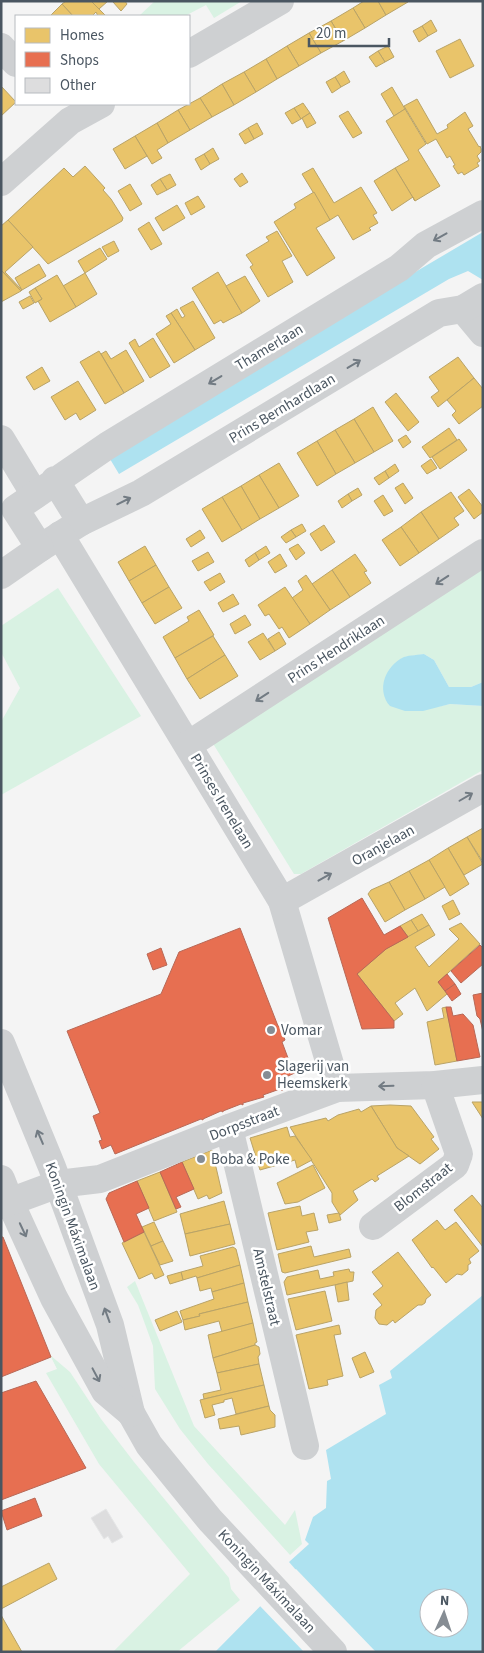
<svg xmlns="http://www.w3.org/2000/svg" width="484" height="1653" font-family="'Source Sans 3',sans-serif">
<rect width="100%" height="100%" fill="#f4f4f4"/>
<g fill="#d9f2e3">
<path d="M 155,1 L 242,1 L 214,18 L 206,5 L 185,16 L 139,16 Z"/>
<path d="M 483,565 L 483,682 L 471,687 L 449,687 L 434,660 L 424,654 L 405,657 L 437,707 L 450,704 L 483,706 L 483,770 L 301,874 L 294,874 L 212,742 Z"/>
<path d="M 58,588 L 141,716 L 1,795 L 1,722 L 20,688 L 1,652 L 1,626 Z"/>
<path d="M 135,1281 L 194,1426 L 285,1525 L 295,1510 L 302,1544 L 290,1555 L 208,1464 L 180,1429 L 155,1389 L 153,1346 L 138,1305 L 127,1287 Z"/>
<path d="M 50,1355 L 70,1372 L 101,1419 L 134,1462 L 229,1578 L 231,1589 L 240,1600 L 177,1652 L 113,1652 L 190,1574 L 99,1464 L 46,1373 L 57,1369 Z"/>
</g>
<g fill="#aee2f0" fill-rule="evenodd">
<path d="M 483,232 L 483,280 L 468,271 L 449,279 L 119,474 L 107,454 Z"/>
<path d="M 424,654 L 434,660 L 449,687 L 471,687 L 483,682 L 483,706 L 450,704 L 423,711 L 405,711 L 390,706 C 376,690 385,666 404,657 C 410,655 418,655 424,654 Z"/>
<path d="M 483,1295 L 483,1652 L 215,1652 L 296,1570 L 289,1562 L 309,1544 L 305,1540 L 313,1517 L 326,1508 L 327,1481 L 331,1479 L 326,1450 L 386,1414 L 379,1385 L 392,1378 L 390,1371 ZM 429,1598 L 459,1598 L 459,1628 L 429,1628 Z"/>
</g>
<path fill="#f4f4f4" d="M 296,1569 L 376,1652 L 304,1652 L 259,1605 L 289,1574 Z"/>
<g fill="#e9c46a" stroke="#b9a367">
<path d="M 66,1 L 91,1 L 106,16 L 98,16 L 96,12 L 92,16 L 73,16 L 62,4 Z"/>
<path d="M 91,1 L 108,1 L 99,9 Z"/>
<path d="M 114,1 L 125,1 L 127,4 L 121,11 L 113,2 Z"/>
<path d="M 364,1 L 378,1 L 386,15 L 365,28 L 353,8 Z"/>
<path d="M 378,1 L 408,1 L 408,2 L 386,15 Z"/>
<path d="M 62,4 L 73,16 L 50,16 Z"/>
<path d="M 353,8 L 365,28 L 343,41 L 331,21 Z"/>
<path d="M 431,20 L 437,31 L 428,36 L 422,26 Z"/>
<path d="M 331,21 L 343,41 L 321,53 L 309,33 Z"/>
<path d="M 422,26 L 428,36 L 419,42 L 413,31 Z"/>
<path d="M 309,33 L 321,53 L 299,66 L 287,46 Z"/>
<path d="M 460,39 L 474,66 L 450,78 L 436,51 Z"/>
<path d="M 287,46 L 299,66 L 277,79 L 266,59 Z"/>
<path d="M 388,46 L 394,57 L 385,62 L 378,51 Z"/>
<path d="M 378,51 L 385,62 L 376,67 L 369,57 Z"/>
<path d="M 266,59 L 277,79 L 256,92 L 244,72 Z"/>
<path d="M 344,71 L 350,82 L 341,87 L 335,77 Z"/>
<path d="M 244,72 L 256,92 L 234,105 L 222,84 Z"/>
<path d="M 335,77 L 341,87 L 332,93 L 326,82 Z"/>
<path d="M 222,84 L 234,105 L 212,117 L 200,98 Z"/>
<path d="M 1,86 L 16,102 L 1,116 Z"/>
<path d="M 392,87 L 405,109 L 394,116 L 381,94 Z"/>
<path d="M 200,98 L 212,117 L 190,130 L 178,110 Z"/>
<path d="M 417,99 L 437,134 L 448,128 L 447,125 L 465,112 L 473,126 L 468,129 L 479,147 L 480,146 L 481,149 L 481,152 L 477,156 L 480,161 L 477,163 L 479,166 L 464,175 L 462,172 L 458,174 L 453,166 L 455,165 L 450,156 L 447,158 L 436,139 L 427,144 L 404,106 Z"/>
<path d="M 303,103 L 310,113 L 301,119 L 294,108 Z"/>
<path d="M 294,108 L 301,119 L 292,124 L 285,113 Z"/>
<path d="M 405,109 L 426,144 L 418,150 L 440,186 L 415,201 L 395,168 L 409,160 L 386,121 Z"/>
<path d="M 178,110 L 190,130 L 168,143 L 157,123 Z"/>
<path d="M 348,111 L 362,133 L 353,138 L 339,116 Z"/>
<path d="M 310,113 L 316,123 L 307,128 L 302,118 Z"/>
<path d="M 157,123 L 168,143 L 157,150 L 162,158 L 152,164 L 135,136 Z"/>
<path d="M 257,123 L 263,134 L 254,139 L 248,128 Z"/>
<path d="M 248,128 L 254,139 L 245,144 L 239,134 Z"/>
<path d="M 135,136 L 147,156 L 125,169 L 113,149 Z"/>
<path d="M 213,148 L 219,159 L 210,164 L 204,154 Z"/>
<path d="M 204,154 L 210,164 L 201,170 L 195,159 Z"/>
<path d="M 85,166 L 105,188 L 103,190 L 111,199 L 123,218 L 122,221 L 48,264 L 8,220 L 64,168 L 73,177 Z"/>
<path d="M 313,168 L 334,203 L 361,187 L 377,213 L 373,215 L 378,223 L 369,228 L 371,230 L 353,240 L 338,215 L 330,220 L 302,174 Z"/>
<path d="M 395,168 L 415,201 L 413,197 L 392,211 L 374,181 Z"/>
<path d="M 242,173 L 248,182 L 240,187 L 234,179 Z"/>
<path d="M 170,174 L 176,185 L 167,190 L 160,179 Z"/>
<path d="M 160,179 L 167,190 L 157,195 L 151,185 Z"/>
<path d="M 130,184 L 142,204 L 130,211 L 118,191 Z"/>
<path d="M 314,192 L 330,220 L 316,228 L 335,258 L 307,276 L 274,222 L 296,208 L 294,204 Z"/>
<path d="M 198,196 L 205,207 L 191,215 L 185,203 Z"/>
<path d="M 177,205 L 185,218 L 163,231 L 155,218 Z"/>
<path d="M 8,220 L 33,247 L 5,272 L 22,290 L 21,291 L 1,270 L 1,226 Z"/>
<path d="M 149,222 L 162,244 L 151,250 L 138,229 Z"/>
<path d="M 277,231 L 292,256 L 282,261 L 293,282 L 268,297 L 250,267 L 253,265 L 246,255 L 269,241 L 266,237 Z"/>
<path d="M 114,241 L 119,251 L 108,257 L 102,247 Z"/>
<path d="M 100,248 L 107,259 L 85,273 L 78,261 Z"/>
<path d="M 39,264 L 46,276 L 22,290 L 15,278 Z"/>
<path d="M 1,270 L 21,291 L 1,302 Z"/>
<path d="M 218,272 L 242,313 L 223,323 L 221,320 L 214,324 L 192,288 Z"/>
<path d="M 85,273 L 97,294 L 76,307 L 63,286 Z"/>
<path d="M 57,275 L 76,307 L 50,322 L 38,301 L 42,299 L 35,288 Z"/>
<path d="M 245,276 L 260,301 L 242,313 L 226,286 Z"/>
<path d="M 35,288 L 42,299 L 35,303 L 29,292 Z"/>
<path d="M 30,296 L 34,303 L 23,309 L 19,302 Z"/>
<path d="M 193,301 L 215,338 L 195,350 L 171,313 L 177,309 L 182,318 L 185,316 L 180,308 Z"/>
<path d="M 171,313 L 195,350 L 174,363 L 156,334 L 171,324 L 166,316 Z"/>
<path d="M 153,338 L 170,366 L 150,378 L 129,343 L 135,339 L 139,347 Z"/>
<path d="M 126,350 L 144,381 L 124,393 L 101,354 L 106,351 L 111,359 Z"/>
<path d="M 99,351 L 124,393 L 105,404 L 80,362 Z"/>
<path d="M 458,357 L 474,378 L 438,407 L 431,397 L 439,391 L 429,377 Z"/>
<path d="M 42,367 L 50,381 L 34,390 L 26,377 Z"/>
<path d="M 474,378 L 483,389 L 483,406 L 459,424 L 452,415 L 456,411 L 447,400 Z"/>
<path d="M 78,381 L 96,410 L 80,420 L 76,413 L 65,420 L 51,397 Z"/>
<path d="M 396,393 L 419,422 L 408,431 L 385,402 Z"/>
<path d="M 373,407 L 393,441 L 374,452 L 354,419 Z"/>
<path d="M 354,419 L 374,452 L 355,463 L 335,430 Z"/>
<path d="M 449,428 L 457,440 L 430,458 L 422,447 Z"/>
<path d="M 335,430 L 355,463 L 336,474 L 317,441 Z"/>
<path d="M 406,435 L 411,442 L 403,448 L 398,440 Z"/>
<path d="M 459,439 L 467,450 L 440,469 L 432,457 Z"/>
<path d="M 317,441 L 336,474 L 317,486 L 297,453 Z"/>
<path d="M 431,459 L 437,468 L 427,474 L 421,466 Z"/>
<path d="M 279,463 L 299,496 L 279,508 L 259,475 Z"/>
<path d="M 395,464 L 399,471 L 389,478 L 385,471 Z"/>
<path d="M 385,471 L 389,478 L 379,485 L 374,478 Z"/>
<path d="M 259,475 L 279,508 L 260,519 L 241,486 Z"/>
<path d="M 403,483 L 413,498 L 405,504 L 395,488 Z"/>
<path d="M 241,486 L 260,519 L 242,530 L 222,497 Z"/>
<path d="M 358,488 L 362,495 L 352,501 L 348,494 Z"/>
<path d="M 469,489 L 483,507 L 483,512 L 474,519 L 458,497 Z"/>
<path d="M 451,492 L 464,511 L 454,518 L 459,525 L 439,539 L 421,512 Z"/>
<path d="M 348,494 L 352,501 L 342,508 L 338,501 Z"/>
<path d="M 383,495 L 393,511 L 384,516 L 374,501 Z"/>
<path d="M 222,497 L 242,530 L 222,542 L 202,509 Z"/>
<path d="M 421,512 L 439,539 L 419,553 L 401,527 Z"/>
<path d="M 302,524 L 306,531 L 296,537 L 291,530 Z"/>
<path d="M 324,525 L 335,542 L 321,551 L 310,534 Z"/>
<path d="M 401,527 L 419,553 L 400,566 L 382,540 Z"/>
<path d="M 200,530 L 205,538 L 191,547 L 186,539 Z"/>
<path d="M 291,530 L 296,537 L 286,543 L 281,537 Z"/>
<path d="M 298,544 L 305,553 L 296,560 L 289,549 Z"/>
<path d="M 145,546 L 156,565 L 129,581 L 118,562 Z"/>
<path d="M 266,546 L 270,553 L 259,560 L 255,553 Z"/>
<path d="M 208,552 L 214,562 L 198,571 L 192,561 Z"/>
<path d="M 255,553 L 259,560 L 249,567 L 245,560 Z"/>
<path d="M 280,554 L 287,566 L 275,573 L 268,562 Z"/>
<path d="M 355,554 L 367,571 L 364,572 L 371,583 L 350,597 L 332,570 Z"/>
<path d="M 156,565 L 169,587 L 142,603 L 129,581 Z"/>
<path d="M 332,570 L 350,597 L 330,610 L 312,584 Z"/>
<path d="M 220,573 L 225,582 L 210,591 L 204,582 Z"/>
<path d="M 306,575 L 330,610 L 310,624 L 292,598 L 303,590 L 298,581 Z"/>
<path d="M 169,587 L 182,608 L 155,624 L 142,603 Z"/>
<path d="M 285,587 L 310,624 L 289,638 L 282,627 L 279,629 L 269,614 L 265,616 L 258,605 Z"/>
<path d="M 233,594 L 239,604 L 223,612 L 218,603 Z"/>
<path d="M 199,610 L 214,635 L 175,658 L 163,637 L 189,621 L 187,617 Z"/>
<path d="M 245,615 L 251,625 L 235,634 L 230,624 Z"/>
<path d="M 279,632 L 286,644 L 275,651 L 268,639 Z"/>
<path d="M 263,633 L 275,651 L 260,660 L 248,642 Z"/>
<path d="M 213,636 L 225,655 L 187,679 L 175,658 Z"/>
<path d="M 225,655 L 238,676 L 200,699 L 187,679 Z"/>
<path d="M 483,828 L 483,862 L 467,837 Z"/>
<path d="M 467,837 L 483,864 L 464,875 L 448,848 Z"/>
<path d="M 448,848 L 469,884 L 450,896 L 429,860 Z"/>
<path d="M 429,860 L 445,887 L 425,899 L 409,871 Z"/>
<path d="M 409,871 L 425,899 L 405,910 L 389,882 Z"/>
<path d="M 389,882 L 405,910 L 385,922 L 368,894 L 371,890 Z"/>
<path d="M 453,900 L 460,914 L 449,920 L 442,906 Z"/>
<path d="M 422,914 L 429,925 L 418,931 L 411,920 Z"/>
<path d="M 411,920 L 418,931 L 408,937 L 400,926 Z"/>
<path d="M 461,923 L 480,944 L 438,982 L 447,994 L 427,1011 L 415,988 L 395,1003 L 403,1014 L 394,1021 L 357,974 L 386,949 L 429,925 L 435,935 L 415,947 L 429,967 L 459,939 L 449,929 Z"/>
<path d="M 446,1007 L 457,1061 L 435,1065 L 427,1022 L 444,1018 L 442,1008 Z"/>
<path d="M 472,1102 L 483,1102 L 483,1119 Z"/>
<path d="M 390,1105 L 411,1106 L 434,1137 L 431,1139 L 439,1149 L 420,1164 L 397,1148 L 371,1106 Z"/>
<path d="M 371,1106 L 397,1148 L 409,1156 L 377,1176 L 379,1179 L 375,1182 L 372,1179 L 353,1191 L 358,1200 L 340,1215 L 332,1202 L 332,1193 L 290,1127 L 326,1118 L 328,1121 L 338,1115 L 359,1109 L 361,1112 Z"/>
<path d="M 287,1127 L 290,1137 L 295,1136 L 312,1160 L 297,1168 L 295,1160 L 260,1170 L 250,1138 Z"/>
<path d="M 212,1150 L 222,1193 L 209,1199 L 207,1195 L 198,1199 L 182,1162 Z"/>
<path d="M 313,1165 L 325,1188 L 298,1202 L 285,1204 L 277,1183 Z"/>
<path d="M 160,1172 L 177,1212 L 154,1221 L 137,1181 Z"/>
<path d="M 472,1195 L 483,1208 L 483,1247 L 454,1210 Z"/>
<path d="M 224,1201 L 230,1224 L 185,1234 L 180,1214 Z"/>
<path d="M 300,1206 L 302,1216 L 314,1213 L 318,1230 L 306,1232 L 309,1242 L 277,1250 L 268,1213 Z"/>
<path d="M 339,1213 L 341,1220 L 329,1223 L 327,1215 Z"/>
<path d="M 437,1220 L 445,1230 L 456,1222 L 479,1251 L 469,1259 L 471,1263 L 468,1265 L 468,1270 L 462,1275 L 457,1274 L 446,1283 L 433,1267 L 432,1268 L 412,1240 Z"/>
<path d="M 154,1222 L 163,1241 L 151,1246 L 142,1227 Z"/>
<path d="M 230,1224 L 235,1244 L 190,1256 L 185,1234 Z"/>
<path d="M 144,1232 L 164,1275 L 155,1279 L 152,1273 L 139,1279 L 122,1243 Z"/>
<path d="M 163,1241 L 173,1261 L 160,1265 L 151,1246 Z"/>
<path d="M 311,1246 L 314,1257 L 349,1249 L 351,1257 L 285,1273 L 282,1272 L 278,1254 Z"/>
<path d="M 233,1247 L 236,1249 L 240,1265 L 197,1278 L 196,1276 L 183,1280 L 181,1272 L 203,1266 L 200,1256 Z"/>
<path d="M 398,1252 L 431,1295 L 426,1299 L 425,1303 L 422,1305 L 418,1305 L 395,1323 L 393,1320 L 387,1325 L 379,1324 L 375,1318 L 376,1310 L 382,1305 L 373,1294 L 383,1286 L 372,1272 Z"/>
<path d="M 240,1265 L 244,1283 L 212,1292 L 211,1288 L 200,1291 L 197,1278 Z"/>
<path d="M 349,1269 L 350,1272 L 354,1272 L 353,1281 L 287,1295 L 284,1282 L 287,1277 L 318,1270 L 320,1279 L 334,1276 L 333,1272 Z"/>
<path d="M 181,1272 L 183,1280 L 170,1284 L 167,1276 Z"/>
<path d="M 347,1282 L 349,1300 L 338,1302 L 335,1285 Z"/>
<path d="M 244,1283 L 248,1302 L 199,1314 L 200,1316 L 183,1320 L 180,1311 L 214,1299 L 212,1292 Z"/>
<path d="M 325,1291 L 332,1321 L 296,1330 L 288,1299 Z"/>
<path d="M 248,1302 L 253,1323 L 222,1332 L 219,1321 L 185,1330 L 183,1320 L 200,1316 L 199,1314 Z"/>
<path d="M 177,1311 L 182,1322 L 160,1331 L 155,1320 Z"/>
<path d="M 253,1323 L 257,1342 L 255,1343 L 255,1345 L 213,1358 L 208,1335 Z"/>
<path d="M 339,1325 L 341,1334 L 334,1335 L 343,1376 L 327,1380 L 328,1385 L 309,1389 L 296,1335 Z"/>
<path d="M 255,1345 L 259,1347 L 260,1354 L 258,1357 L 259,1364 L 217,1373 L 213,1358 Z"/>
<path d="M 365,1352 L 374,1372 L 360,1378 L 352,1358 Z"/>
<path d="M 259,1364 L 264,1385 L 204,1399 L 203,1394 L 221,1390 L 217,1373 Z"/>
<path d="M 264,1385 L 269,1406 L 236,1414 L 232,1398 L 224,1400 L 224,1402 L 212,1405 L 215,1415 L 205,1418 L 200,1400 Z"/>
<path d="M 269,1406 L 270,1410 L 275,1415 L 275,1427 L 241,1435 L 239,1426 L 220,1429 L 218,1419 Z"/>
<path d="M 49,1563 L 57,1579 L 1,1609 L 1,1587 Z"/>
<path d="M 1,1615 L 22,1652 L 1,1652 Z"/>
</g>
<g fill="#e76f51" stroke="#b86856">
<path d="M 362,898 L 384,935 L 400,926 L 408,937 L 386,949 L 357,974 L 394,1021 L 394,1028 L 362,1029 L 328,918 Z"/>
<path d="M 240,928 L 278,1026 L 280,1026 L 285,1040 L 282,1042 L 291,1066 L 295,1065 L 297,1072 L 279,1080 L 283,1090 L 281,1090 L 280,1089 L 263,1095 L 264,1097 L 243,1103 L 243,1105 L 241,1104 L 223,1111 L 223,1112 L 221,1111 L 203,1119 L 203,1120 L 201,1119 L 115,1154 L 111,1145 L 102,1149 L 99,1141 L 102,1140 L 93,1116 L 100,1113 L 67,1031 L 161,994 L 179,952 Z"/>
<path d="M 480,945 L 483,948 L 483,964 L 461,983 L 451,971 Z"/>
<path d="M 161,948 L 167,965 L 153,970 L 147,954 Z"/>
<path d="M 447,974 L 455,984 L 445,991 L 438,982 Z"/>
<path d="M 455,984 L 461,994 L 452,1001 L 445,991 Z"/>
<path d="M 483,993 L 483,1032 L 480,1019 L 477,1016 L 473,995 Z"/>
<path d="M 446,1007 L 451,1007 L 453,1016 L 463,1014 L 473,1025 L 480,1057 L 457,1061 Z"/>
<path d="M 182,1162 L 194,1189 L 176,1197 L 181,1207 L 176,1209 L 160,1172 Z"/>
<path d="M 137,1181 L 149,1208 L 136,1214 L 144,1232 L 124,1242 L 106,1199 L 109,1193 Z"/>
<path d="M 1,1237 L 3,1237 L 51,1357 L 1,1377 Z"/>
<path d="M 36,1381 L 86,1468 L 1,1500 L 1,1393 Z"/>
<path d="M 35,1498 L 42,1516 L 7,1530 L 1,1511 Z"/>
</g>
<path fill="#ddddde" stroke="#e5e6e7" d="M 106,1509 L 123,1537 L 112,1543 L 108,1536 L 104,1539 L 91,1518 Z"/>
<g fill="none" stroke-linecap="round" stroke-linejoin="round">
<g stroke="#ced0d2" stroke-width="28">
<path d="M 1,47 L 16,63"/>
<path d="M 189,54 L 280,1"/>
<path d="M 1,182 L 70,121 L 101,104"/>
<path d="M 463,309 L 483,333"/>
<path d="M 1,439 L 35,495"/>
<path d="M 55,480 L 81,522 L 40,548 L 15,509 L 107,446 L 399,268 L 426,245 L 483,214"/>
<path d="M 81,522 L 141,493 L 439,313 L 463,309 L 483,297"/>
<path d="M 60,535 L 282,901 L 337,1088"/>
<path d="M 1,575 L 40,548"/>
<path d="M 188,745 L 483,553"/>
<path d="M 282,901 L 483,788"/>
<path d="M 1,1043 L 52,1167 L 110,1325 L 131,1413 L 149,1445 L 210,1520 L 333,1652"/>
<path d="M 229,1128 L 305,1446"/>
<path d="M 1,1179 L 10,1202 L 54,1298 L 105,1391 L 131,1413"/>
<path d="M 1,1205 L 58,1184 L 100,1179 L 229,1128 L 337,1088 L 435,1085 L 483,1080"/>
<path d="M 373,1226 L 455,1165 L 459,1154 L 435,1085"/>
</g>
</g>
<defs><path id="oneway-shaft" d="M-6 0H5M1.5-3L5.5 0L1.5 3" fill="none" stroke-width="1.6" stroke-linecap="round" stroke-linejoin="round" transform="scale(1.25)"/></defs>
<g stroke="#727b83">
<use href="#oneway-shaft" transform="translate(440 237) rotate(151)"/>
<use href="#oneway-shaft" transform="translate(354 364) rotate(-31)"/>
<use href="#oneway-shaft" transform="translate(215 380) rotate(149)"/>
<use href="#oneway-shaft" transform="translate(124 501) rotate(-26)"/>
<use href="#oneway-shaft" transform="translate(442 580) rotate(147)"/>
<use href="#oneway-shaft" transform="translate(262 697) rotate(147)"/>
<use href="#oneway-shaft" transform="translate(466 797) rotate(-30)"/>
<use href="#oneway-shaft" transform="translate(325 877) rotate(-29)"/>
<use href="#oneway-shaft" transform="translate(386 1086) rotate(178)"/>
<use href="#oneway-shaft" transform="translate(40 1137) rotate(-113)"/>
<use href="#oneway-shaft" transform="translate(23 1230) rotate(65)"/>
<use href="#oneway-shaft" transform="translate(107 1315) rotate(-110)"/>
<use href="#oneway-shaft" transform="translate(96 1375) rotate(62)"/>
</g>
<g fill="#868d94" stroke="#fff" stroke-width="2">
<circle cx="271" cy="1030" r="5"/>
<circle cx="267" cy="1075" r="5"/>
<circle cx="201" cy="1159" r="5"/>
</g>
<g text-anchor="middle" stroke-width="5" stroke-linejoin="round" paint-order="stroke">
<g font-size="15" fill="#4a5661" stroke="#fff">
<text transform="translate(269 347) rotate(-31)" y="5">Thamerlaan</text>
<text transform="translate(282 408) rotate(-31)" y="5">Prins Bernhardlaan</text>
<text transform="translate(336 649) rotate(-33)" y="5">Prins Hendriklaan</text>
<text transform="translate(222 801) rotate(59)" y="5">Prinses Irenelaan</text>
<text transform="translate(383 845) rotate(-29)" y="5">Oranjelaan</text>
<text transform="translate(244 1123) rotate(-21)" y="5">Dorpsstraat</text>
<text transform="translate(423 1187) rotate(-38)" y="5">Blomstraat</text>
<text transform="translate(73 1226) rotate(70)" y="5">Koningin Máximalaan</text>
<text transform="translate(267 1287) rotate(77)" y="5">Amstelstraat</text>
<text transform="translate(267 1581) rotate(47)" y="5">Koningin Máximalaan</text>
</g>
<g font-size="15" fill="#4a5661" stroke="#fff" text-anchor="start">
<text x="281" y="1035">Vomar</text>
<text x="277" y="1071">Slagerij van<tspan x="277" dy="17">Heemskerk</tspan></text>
<text x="211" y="1164">Boba &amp; Poke</text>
</g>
</g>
<rect width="484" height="1653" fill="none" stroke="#4a5661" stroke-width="5"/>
<rect x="15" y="15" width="175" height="90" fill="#ffffff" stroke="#b7bbc0"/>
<rect x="25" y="28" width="25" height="15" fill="#e9c46a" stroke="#b7bbc0"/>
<text x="60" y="40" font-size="15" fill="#4a5661">Homes</text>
<rect x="25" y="52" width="25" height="15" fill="#e76f51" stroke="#b7bbc0"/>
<text x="60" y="65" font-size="15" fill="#4a5661">Shops</text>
<rect x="25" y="78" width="25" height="15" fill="#ddddde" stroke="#b7bbc0"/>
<text x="60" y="90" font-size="15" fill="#4a5661">Other</text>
<g transform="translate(444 1613) rotate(3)"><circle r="24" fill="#ffffff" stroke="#b7bbc0"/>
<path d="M0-4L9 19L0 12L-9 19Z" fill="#868d94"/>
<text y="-8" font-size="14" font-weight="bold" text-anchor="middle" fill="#4a5661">N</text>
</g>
<path d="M309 38v8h80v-8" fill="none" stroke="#4a5661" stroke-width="2.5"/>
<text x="316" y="38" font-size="15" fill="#4a5661" stroke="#ffffff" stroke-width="4" paint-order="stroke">20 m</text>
</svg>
